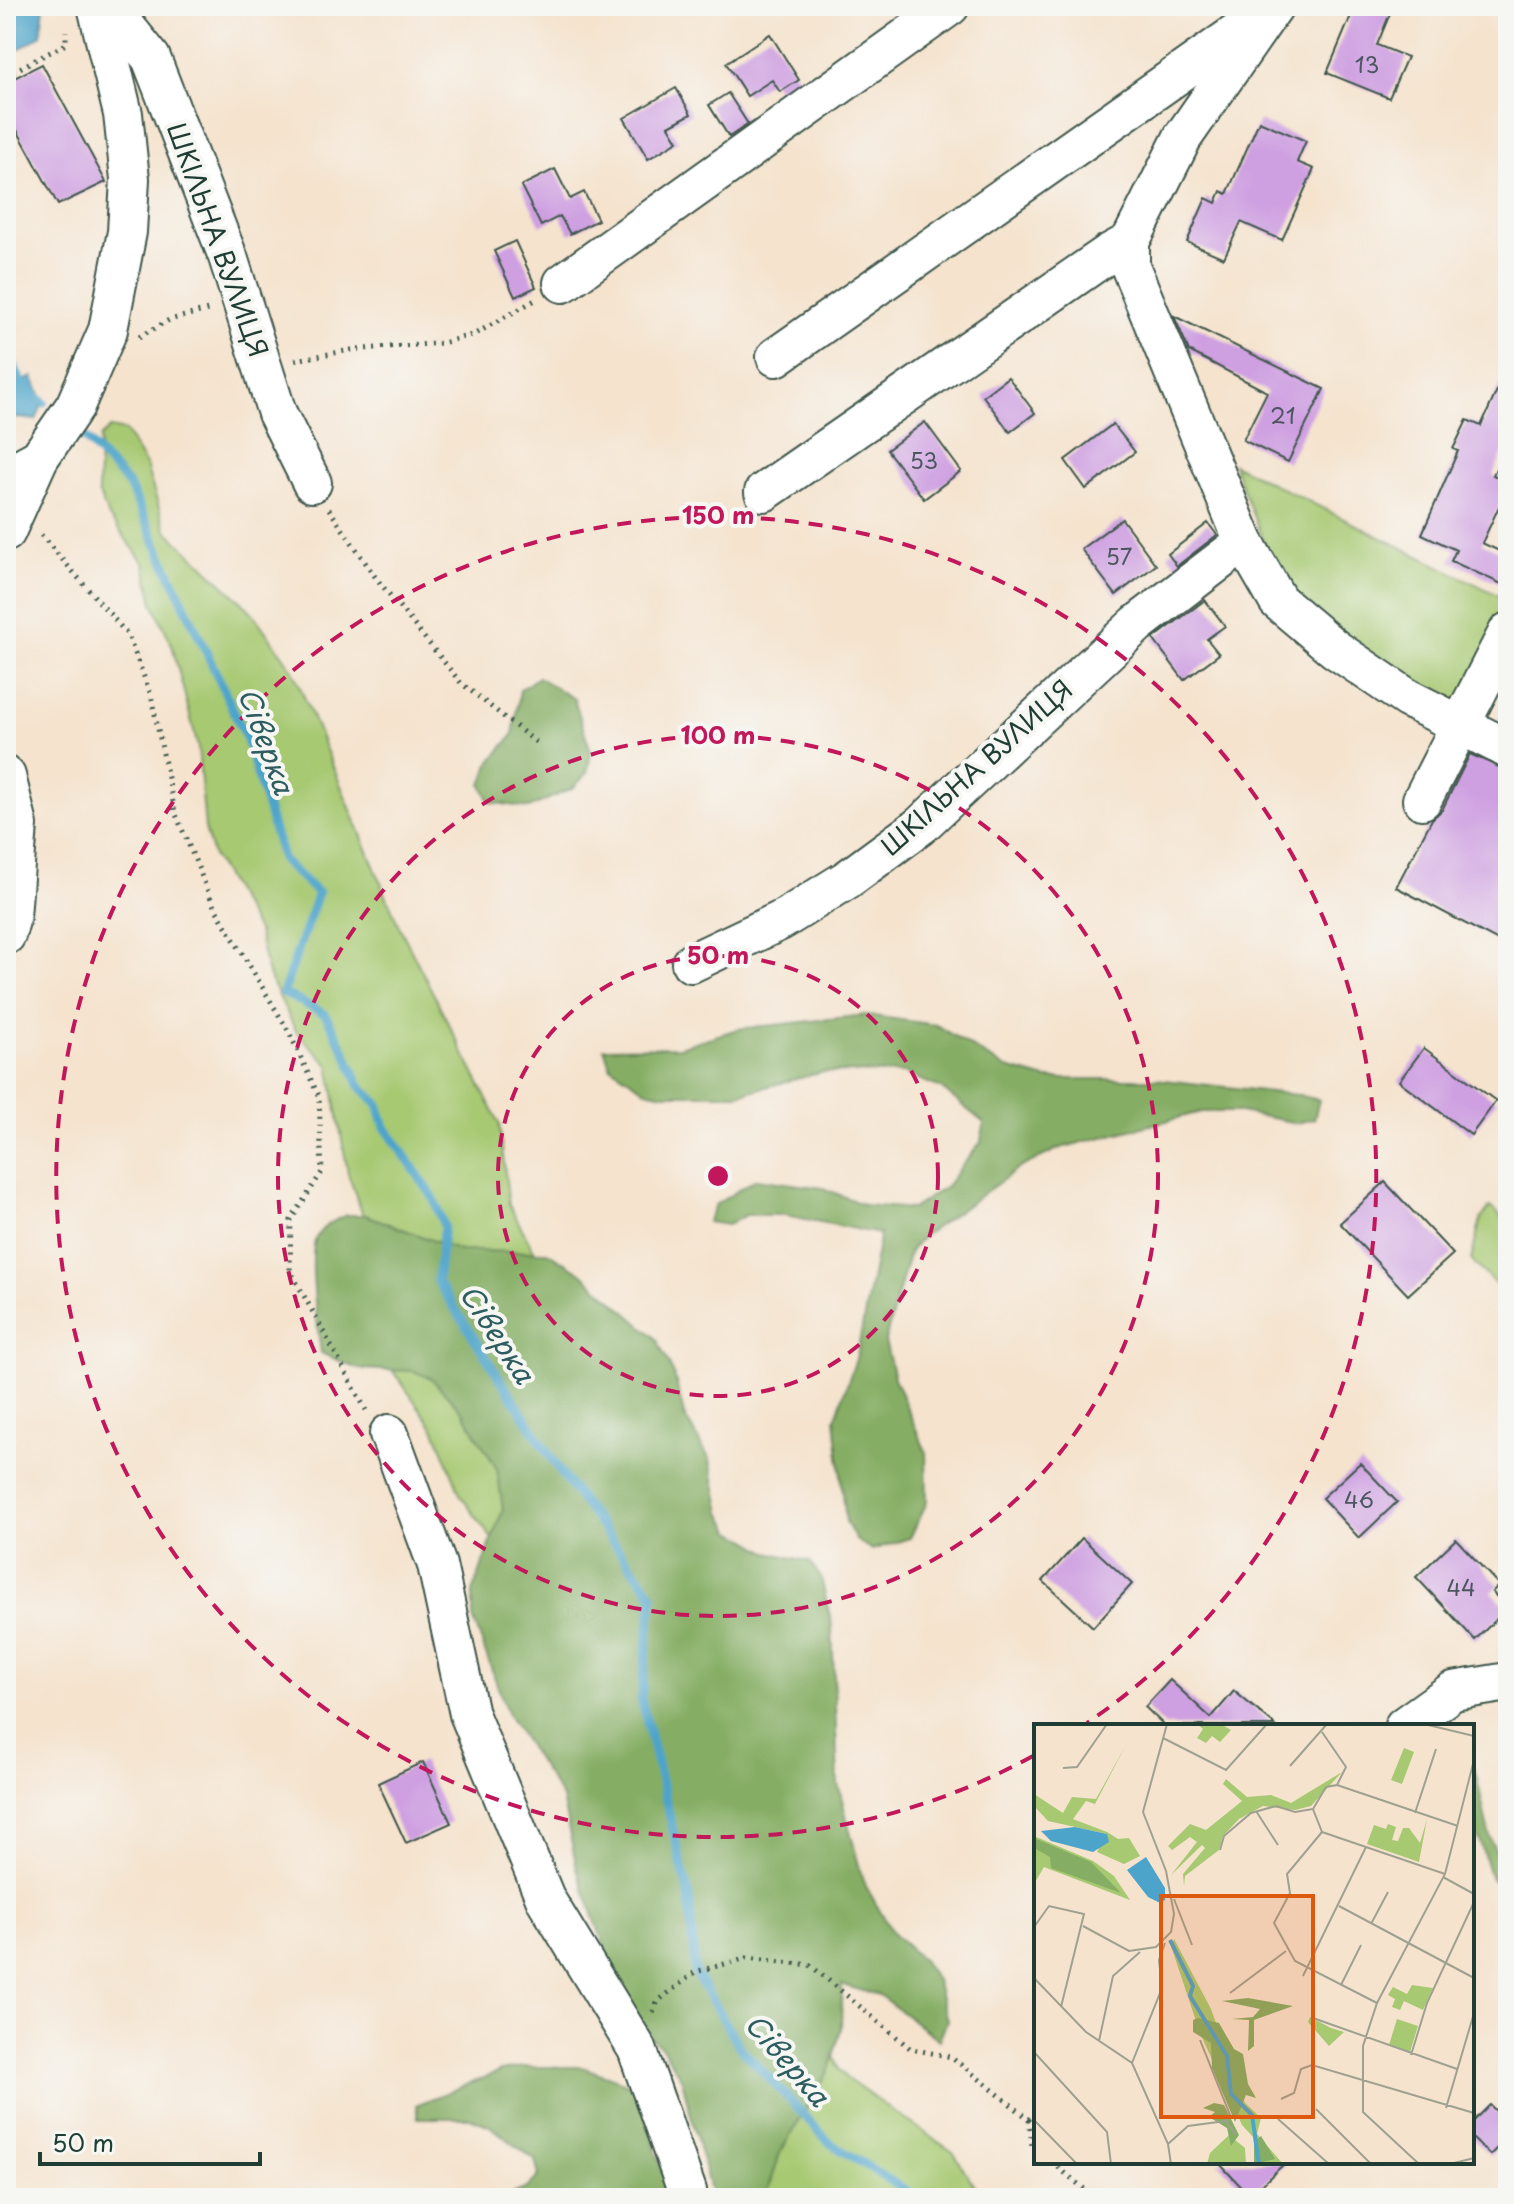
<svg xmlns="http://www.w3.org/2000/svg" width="1514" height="2204" font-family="'Playpen Sans',sans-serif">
<rect width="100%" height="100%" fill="#f6f6f2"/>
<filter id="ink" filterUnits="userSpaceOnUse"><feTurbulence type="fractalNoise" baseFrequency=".0125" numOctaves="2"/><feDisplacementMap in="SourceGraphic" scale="16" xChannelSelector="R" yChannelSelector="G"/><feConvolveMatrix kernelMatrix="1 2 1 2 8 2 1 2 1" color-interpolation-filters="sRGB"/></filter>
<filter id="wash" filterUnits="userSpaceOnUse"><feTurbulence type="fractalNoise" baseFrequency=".006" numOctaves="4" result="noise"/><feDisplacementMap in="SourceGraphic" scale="32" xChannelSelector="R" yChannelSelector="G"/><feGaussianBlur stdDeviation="1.8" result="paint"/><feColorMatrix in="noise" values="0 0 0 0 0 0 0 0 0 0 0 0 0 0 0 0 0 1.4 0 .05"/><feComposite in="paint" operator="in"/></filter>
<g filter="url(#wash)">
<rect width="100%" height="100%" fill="#f5e3ce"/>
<g fill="#a7c972" stroke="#638353" stroke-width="2">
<path d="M 110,428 L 125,431 L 146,466 L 166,530 L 251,611 L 293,670 L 398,924 L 499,1123 L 509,1205 L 555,1289 L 784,1954 L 839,2069 L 847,2079 L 953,2152 L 982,2198 L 772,2198 L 741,2110 L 497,1546 L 461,1496 L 435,1430 L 389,1365 L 387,1281 L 348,1174 L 329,1065 L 297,1033 L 268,974 L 258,932 L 213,856 L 205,828 L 198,747 L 172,645 L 153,603 L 145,564 L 109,517 L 98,492 L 100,437 Z"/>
<path d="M 1233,464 L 1508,600 L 1508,604 L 1459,700 L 1447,703 L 1344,639 L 1290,591 L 1262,538 Z"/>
<path d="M 1490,1207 L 1508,1222 L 1508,1297 L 1471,1260 L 1481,1219 Z"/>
</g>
<g fill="#85ad64" stroke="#52754c" stroke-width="2">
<path d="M 538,677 L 574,699 L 591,752 L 587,773 L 573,788 L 529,808 L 490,802 L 482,785 L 489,764 L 513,735 L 520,690 Z"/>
<path d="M 866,1015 L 936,1025 L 1004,1067 L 1046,1079 L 1155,1079 L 1298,1095 L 1319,1100 L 1314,1119 L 1297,1123 L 1240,1112 L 1201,1112 L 1060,1148 L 1021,1167 L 922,1237 L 910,1251 L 885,1341 L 894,1378 L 926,1452 L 927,1502 L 910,1538 L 872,1550 L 856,1540 L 846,1522 L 835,1419 L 856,1359 L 880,1234 L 785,1215 L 746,1215 L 728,1225 L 707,1222 L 715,1205 L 756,1179 L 823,1188 L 864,1205 L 912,1209 L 946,1186 L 981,1142 L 984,1123 L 941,1088 L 904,1073 L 823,1072 L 739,1094 L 664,1094 L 646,1090 L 610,1066 L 604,1048 L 679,1047 L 738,1029 Z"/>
<path d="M 346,1215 L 366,1215 L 460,1251 L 547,1252 L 580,1272 L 656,1338 L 674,1374 L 684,1415 L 710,1460 L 721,1512 L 731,1530 L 768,1552 L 810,1562 L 821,1578 L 832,1625 L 838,1784 L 863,1881 L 893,1934 L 921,1959 L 936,1980 L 947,2020 L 939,2040 L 879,1995 L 842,1985 L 841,2029 L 829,2070 L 780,2153 L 766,2198 L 712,2198 L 682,2080 L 662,2047 L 632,2022 L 606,1986 L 605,1948 L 577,1868 L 562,1798 L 508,1715 L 473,1618 L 473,1592 L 503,1509 L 497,1469 L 463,1412 L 431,1378 L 413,1371 L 358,1369 L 321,1353 C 318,1331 308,1255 316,1238 C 323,1225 334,1221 346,1215 Z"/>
<path d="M 1472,1762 C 1485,1797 1482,1840 1508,1870 L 1508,1890 L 1491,1879 L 1480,1842 L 1472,1824 Z"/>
<path d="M 523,2067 L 582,2067 L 627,2083 L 640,2096 L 670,2198 L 502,2198 L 527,2188 L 539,2176 L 535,2160 L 490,2126 L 470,2118 L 418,2118 L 416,2105 L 501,2071 Z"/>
</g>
<g fill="#4da4ca" stroke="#36707f" stroke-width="2">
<path d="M 6,6 L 44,6 L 41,35 L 6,58 Z"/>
<path d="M 33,377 L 43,402 L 36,420 L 12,417 L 13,385 Z"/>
</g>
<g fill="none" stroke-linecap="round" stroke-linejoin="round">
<g stroke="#4da4ca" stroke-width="9">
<path d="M 6,346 L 21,382 L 44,403"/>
<path d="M 82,435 L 129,485 L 247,740 L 283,861 L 318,893 L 283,993 L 325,1014 L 346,1053 L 359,1085 L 378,1104 L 385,1127 L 433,1197 L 444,1226 L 437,1281 L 563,1476 L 653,1595 L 641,1698 L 689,1896 L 695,1972 L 739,2046 L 830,2143 L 907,2191 L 908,2198"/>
</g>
</g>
<g id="blocks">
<g fill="#ce9fe1">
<path d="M 1355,6 L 1393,6 L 1377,45 L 1407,57 L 1389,98 L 1327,73 Z"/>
<path d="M 770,34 L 799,80 L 780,92 L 772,80 L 747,96 L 726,63 Z"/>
<path d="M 42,64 L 106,182 L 58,205 L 6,110 L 6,82 Z"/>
<path d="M 676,88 L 691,114 L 669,126 L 678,141 L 648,159 L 624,118 Z"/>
<path d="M 728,93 L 748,124 L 729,137 L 709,105 Z"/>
<path d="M 1259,121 L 1306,141 L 1297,162 L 1314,169 L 1282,240 L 1241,222 L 1224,258 L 1187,242 L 1206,198 L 1216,203 L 1221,191 L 1227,194 Z"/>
<path d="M 555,169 L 570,199 L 584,192 L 598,220 L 570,234 L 560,216 L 541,226 L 521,186 Z"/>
<path d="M 515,241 L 536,287 L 515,297 L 494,251 Z"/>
<path d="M 1174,316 L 1324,389 L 1288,462 L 1243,440 L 1267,392 L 1189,351 Z"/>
<path d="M 1508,366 L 1508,443 L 1493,475 L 1508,482 L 1508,487 L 1482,543 L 1508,555 L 1508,587 L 1451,561 L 1456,550 L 1422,534 L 1458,451 L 1453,449 L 1467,420 L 1481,426 Z"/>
<path d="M 1008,377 L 1035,413 L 1010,432 L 983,396 Z"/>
<path d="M 925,422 L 961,471 L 924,499 L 887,450 Z"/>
<path d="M 1113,424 L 1135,452 L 1086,489 L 1065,460 Z"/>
<path d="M 1122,519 L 1156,565 L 1116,595 L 1081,549 Z"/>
<path d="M 1208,523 L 1217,535 L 1177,566 L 1168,554 Z"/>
<path d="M 1205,600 L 1225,626 L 1207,639 L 1219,654 L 1184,680 L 1153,639 Z"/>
<path d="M 1470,754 L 1508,771 L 1508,921 L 1498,941 L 1396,887 L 1432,819 L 1442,810 Z"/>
<path d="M 1424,1048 L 1496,1101 L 1471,1135 L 1399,1081 Z"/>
<path d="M 1385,1182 L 1453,1254 L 1408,1295 L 1340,1223 Z"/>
<path d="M 1360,1463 L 1397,1502 L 1359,1538 L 1322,1498 Z"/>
<path d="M 1082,1538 L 1132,1584 L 1093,1627 L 1043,1581 Z"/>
<path d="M 1456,1539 L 1499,1585 L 1492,1592 L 1508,1608 L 1475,1640 L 1416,1577 Z"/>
<path d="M 1170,1680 L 1211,1718 L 1234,1691 L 1276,1726 L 1165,1726 L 1145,1707 Z"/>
<path d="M 423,1762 L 451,1823 L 406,1843 L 378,1783 Z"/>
<path d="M 1490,2105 L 1508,2123 L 1508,2137 L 1490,2155 L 1472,2138 L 1472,2123 Z"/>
<path d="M 1218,2162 L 1286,2162 L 1250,2196 Z"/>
</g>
</g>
</g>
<g filter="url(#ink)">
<use href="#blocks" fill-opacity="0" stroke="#3f564b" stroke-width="2"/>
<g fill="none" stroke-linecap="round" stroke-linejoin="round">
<g stroke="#3f564b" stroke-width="42">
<g id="minor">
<path d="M 109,6 L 151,58 L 228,257 L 277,413 L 312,483"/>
<path d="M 1274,6 L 1183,137 L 1130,242 L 1130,266 L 1244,542 L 1278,601 L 1335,649 L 1407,698 L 1508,749"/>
<path d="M 563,283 L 950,6"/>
<path d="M 776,357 L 1254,21"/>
<path d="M 6,476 L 39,458 L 75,406 L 108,330 L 127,232 L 130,179 L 123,114 L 97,6"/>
<path d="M 764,492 L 1108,254 L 1130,242"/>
<path d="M 6,532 L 39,458"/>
<path d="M 6,776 L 18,825 L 11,917 L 6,935"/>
<path d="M 1422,800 L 1508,632"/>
<path d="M 691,963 L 782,920 L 848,879 L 920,826 L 1137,624 L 1244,542"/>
<path d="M 389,1434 L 437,1565 L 469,1714 L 546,1900 L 637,2049 L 687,2191 L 682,2198"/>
<path d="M 1404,1726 L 1453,1691 L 1508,1682"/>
</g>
</g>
<g stroke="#3f564b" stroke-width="5" stroke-dasharray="2 6" stroke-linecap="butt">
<path d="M 6,75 L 66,44 L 66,31"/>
<path d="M 139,337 L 169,320 L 212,309"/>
<path d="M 295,360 L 351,350 L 442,343 L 475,334 L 537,299"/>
<path d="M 329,509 L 376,578 L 461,683 L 537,743"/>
<path d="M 41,535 L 128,635 L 151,695 L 175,812 L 214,906 L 289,1032 L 319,1097 L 322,1172 L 291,1220 L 290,1270 L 366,1410"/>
<path d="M 653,2012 L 658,2001 L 695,1972 L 747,1958 L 810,1965 L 911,2049 L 952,2057 L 1029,2119 L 1036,2116"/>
<path d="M 1029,2119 L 1032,2146 L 1036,2149"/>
<path d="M 1052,2162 L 1095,2198"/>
</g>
<use href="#minor" stroke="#fff" stroke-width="38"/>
</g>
</g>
<g fill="none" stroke="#c2185b" stroke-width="4" stroke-dasharray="14 10">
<circle cx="718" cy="1176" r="220"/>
<circle cx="718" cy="1176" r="440"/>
<path d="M1033 1756A660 660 0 1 1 1087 1723"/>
</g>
<g text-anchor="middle" stroke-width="8" stroke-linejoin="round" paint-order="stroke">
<g font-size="22" fill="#4b565f">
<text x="1367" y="73">13</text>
<text x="1283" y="424">21</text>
<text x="924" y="469">53</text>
<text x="1119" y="565">57</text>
<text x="1359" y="1508">46</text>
<text x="1461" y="1596">44</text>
</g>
<g font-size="26" fill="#1f3d34" stroke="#f6f6f2">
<text transform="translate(217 240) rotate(70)" y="9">ШКІЛЬНА ВУЛИЦЯ</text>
<text transform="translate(977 768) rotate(-42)" y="9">ШКІЛЬНА ВУЛИЦЯ</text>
</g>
<g font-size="28" font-style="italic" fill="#2d5c61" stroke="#f6f6f2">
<text transform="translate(266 741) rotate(70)" y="10">Сіверка</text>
<text transform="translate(497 1334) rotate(57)" y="10">Сіверка</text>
<text transform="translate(787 2060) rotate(49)" y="10">Сіверка</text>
</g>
</g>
<g transform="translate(1034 1724)">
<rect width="440" height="440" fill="#f5e3ce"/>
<path d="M 163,0 L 187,0 L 197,6 L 186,18 L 178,12 L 172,19 L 163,14 L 169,5 ZM 92,21 L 61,80 L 52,77 L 39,95 L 73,108 L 84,115 L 95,114 L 106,132 L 90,140 L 63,128 L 73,110 L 14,97 L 0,82 L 0,70 L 29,89 L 38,73 L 62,75 ZM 370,24 L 380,28 L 368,60 L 357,56 ZM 308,48 L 277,82 L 261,86 L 229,82 L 205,95 L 189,112 L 185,126 L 151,152 L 150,162 L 149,150 L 171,124 L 168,121 L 137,151 L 163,118 L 156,113 L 138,126 L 134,122 L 156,100 L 172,106 L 208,77 L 189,60 L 192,55 L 213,73 L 237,71 L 257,79 ZM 393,95 L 385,138 L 333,120 L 340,101 L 352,105 L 354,100 L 362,103 L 358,116 L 364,117 L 369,104 L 375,104 L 386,119 ZM 0,112 L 59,137 L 80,152 L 96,176 L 10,143 L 0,160 ZM 140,215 L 177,285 L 211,379 L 227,394 L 223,410 L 249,440 L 223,440 L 219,413 L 208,401 L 166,309 L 137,222 ZM 378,261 L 399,264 L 389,286 L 370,277 L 366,286 L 358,283 L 361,275 L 354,271 L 359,263 L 373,270 ZM 276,293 L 297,304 L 310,308 L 295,322 L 274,298 ZM 363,295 L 384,302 L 376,328 L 355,321 ZM 195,411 L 211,424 L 212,440 L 173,440 L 176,429 Z" fill="#a7c972"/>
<path d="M 0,114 L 57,138 L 87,169 L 17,144 L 16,133 L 0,124 ZM 214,274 L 259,282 L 220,296 L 220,322 L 214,327 L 215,296 L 198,295 L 219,293 L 226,285 L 188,277 ZM 164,294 L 185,299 L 200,325 L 209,330 L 214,360 L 222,374 L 212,371 L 201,398 L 178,344 L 177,319 L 159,308 L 159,296 ZM 180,379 L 190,381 L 205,411 L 197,422 L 193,404 L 175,393 L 181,388 L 169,384 ZM 227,412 L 241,435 L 220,440 L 220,418 Z" fill="#85ad64"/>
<path d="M 41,103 L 73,110 L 75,118 L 59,128 L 17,117 L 7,107 ZM 112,133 L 131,164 L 131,176 L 126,179 L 114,173 L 93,146 Z" fill="#4da4ca"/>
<path fill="none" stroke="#4da4ca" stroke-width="4" d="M 136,216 L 159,262 L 156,272 L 193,332 L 197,370 L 218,391 L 225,440"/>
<path fill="none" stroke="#9fa190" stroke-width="2" d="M 390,0 L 440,12M 129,14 L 192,46 L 233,0M 256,42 L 293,0M 29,44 L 43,43 L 73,0M 303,61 L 424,102M 222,87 L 244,121M 381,89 L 402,25M 288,108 L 253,150 L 256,169 L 240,199 L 261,237 L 343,279M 288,108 L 411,150M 288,108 L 279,85 L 292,63 L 303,61 L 312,43 L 288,8M 186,126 L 190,112 L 217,89 L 242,82 L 261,88 L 279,85M 409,153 L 440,170M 140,175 L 158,221M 305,182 L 440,254M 337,200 L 354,168M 49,202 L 95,227 L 122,223 L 137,208 L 140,190 L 132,147 L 109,88 L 133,0M 0,203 L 15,182 L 50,190 L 27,283M 269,252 L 332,123M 0,254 L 52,308 L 98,339 L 134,420 L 137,440M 307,261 L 327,221M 196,269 L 252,227M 279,294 L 423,345M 166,316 L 196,391 L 192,397 L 202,411M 65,317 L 79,252 L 106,228M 0,328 L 73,408 L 77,440M 377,331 L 393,279 L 440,178M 98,339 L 128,264 L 125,236 L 131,219M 247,375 L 260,369 L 267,345 L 278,341 L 440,389M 412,384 L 440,289M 282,385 L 337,440M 244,395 L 295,440M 0,396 L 43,440M 134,420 L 154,402 L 192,397M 385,440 L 329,388 L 329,322 L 343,279 L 411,150 L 440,36M 416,440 L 440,434"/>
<path fill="#de580e" fill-opacity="0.15" stroke="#de580e" stroke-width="4" d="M 127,172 L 279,172 L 279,393 L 127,393 Z"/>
<rect width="440" height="440" fill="none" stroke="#1f3d34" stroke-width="4"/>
</g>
<circle cx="718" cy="1176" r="12" fill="#c2185b" stroke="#f6f6f2" stroke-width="4"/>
<g font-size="24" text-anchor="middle" font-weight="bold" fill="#c2185b" stroke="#f6f6f2" stroke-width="8" stroke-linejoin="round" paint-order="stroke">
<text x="718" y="524">150 m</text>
<text x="718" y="744">100 m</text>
<text x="718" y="964">50 m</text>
</g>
<rect width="1514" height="2204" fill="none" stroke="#f6f6f2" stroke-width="32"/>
<path d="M40 2152v12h220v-12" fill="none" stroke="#1f3d34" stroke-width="4"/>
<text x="52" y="2152" font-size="24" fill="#1f3d34" stroke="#f6f6f2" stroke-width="6" paint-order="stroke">50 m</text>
</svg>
